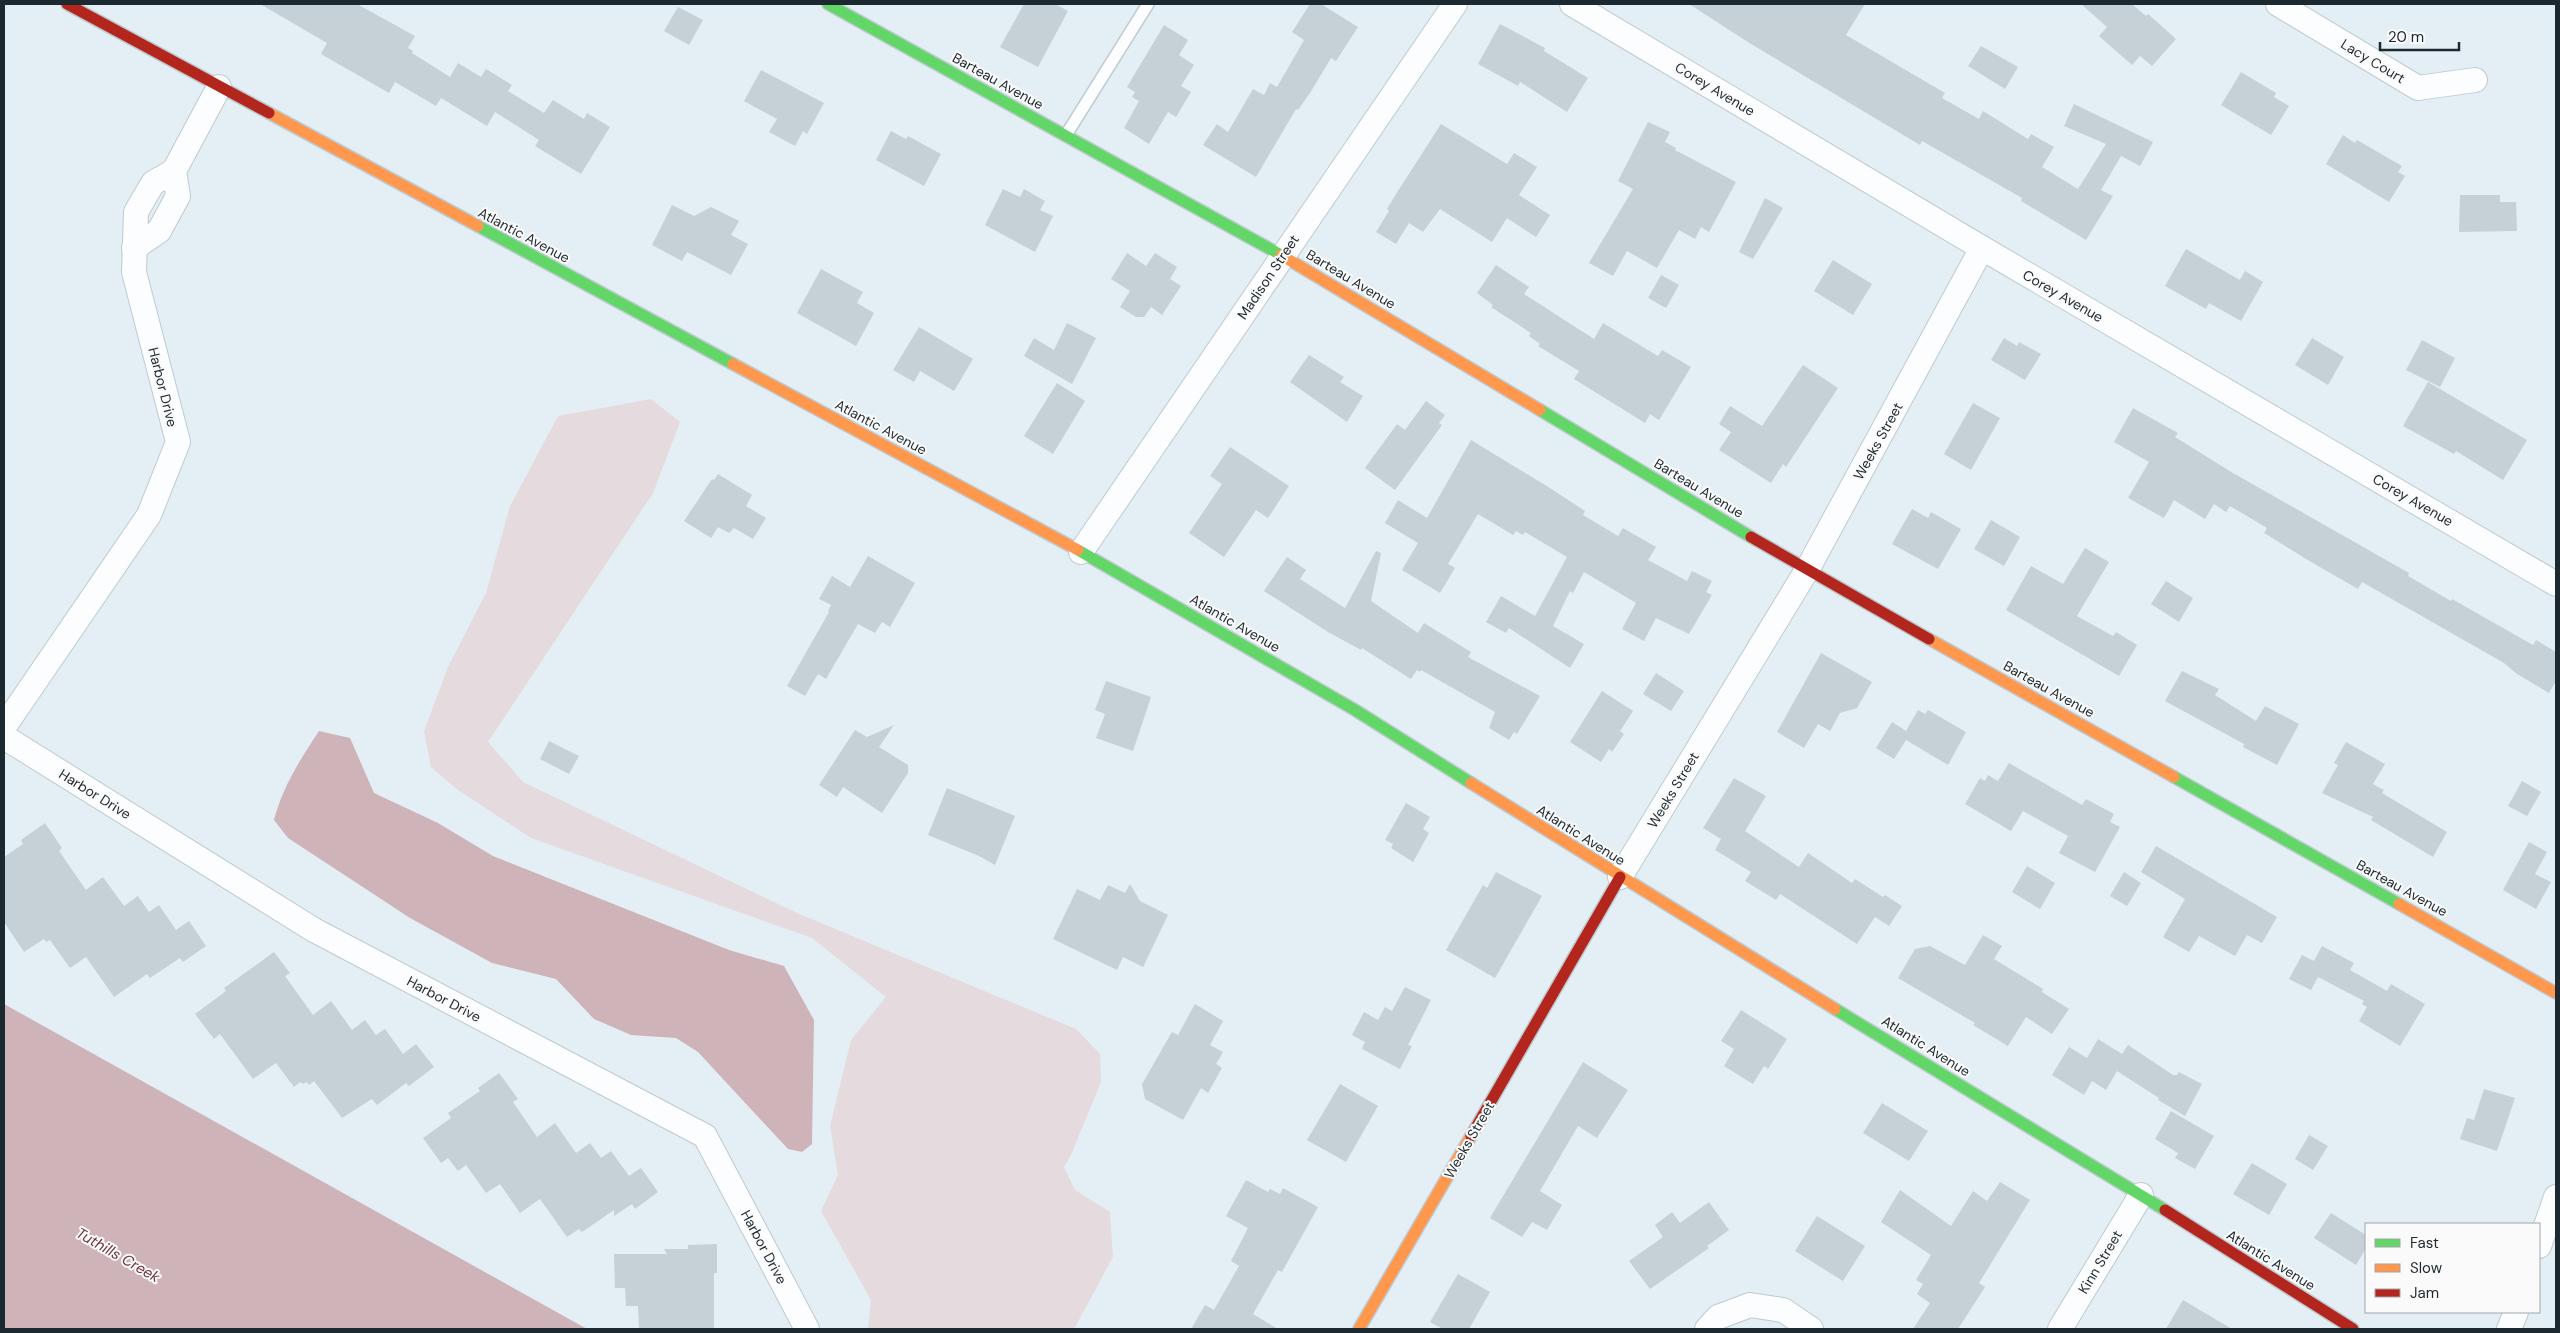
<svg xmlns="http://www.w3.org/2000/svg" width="2560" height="1333" font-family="'DM Sans',sans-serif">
<rect width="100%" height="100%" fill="#e4eff5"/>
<path fill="#e5dadd" d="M 651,399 L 680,422 L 653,493 L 488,742 L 523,782 L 797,913 L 1076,1029 L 1100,1054 L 1101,1082 L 1070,1157 L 1064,1167 L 1075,1190 L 1110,1212 L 1113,1257 L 1074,1329 L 868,1329 L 871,1300 L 821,1211 L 838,1175 L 830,1126 L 851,1040 L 886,997 L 812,938 L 531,838 L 458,790 L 431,767 L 424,731 L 448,667 L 486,593 L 510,506 L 558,416 Z"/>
<g fill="#ceb4b9">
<path d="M 319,731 L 350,738 L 374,793 L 438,823 L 493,856 L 729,950 L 784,966 L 814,1020 L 812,1144 L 802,1152 L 788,1149 L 698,1052 L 676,1038 L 631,1035 L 594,1019 L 556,979 L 492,963 L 410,918 L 288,838 L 274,820 C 282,788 301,758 319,731 Z"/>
<path d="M 4,1004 L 587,1329 L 4,1329 Z"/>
</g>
<g fill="#c5d0d7">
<path d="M 260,4 L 357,4 L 415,36 L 408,48 L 413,51 L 412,53 L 450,77 L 458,63 L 481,77 L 486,69 L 512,85 L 508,91 L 544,113 L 553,100 L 584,119 L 587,113 L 610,127 L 581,174 L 535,146 L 539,140 L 495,112 L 487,126 L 441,98 L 436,106 L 395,82 L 389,93 L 321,54 L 327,43 Z"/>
<path d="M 1024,4 L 1055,4 L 1068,11 L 1038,67 L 1000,47 Z"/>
<path d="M 1310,4 L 1321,4 L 1358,27 L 1336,61 L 1331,58 L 1310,93 L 1298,110 L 1296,109 L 1256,177 L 1203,145 L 1217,124 L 1228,132 L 1253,89 L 1264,95 L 1270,83 L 1277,87 L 1304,40 L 1292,32 Z"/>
<path d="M 1689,4 L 1865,4 L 1846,35 L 1945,93 L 1942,98 L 1979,119 L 1983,111 L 2028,139 L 2031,134 L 2054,147 L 2042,167 L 2078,189 L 2106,144 L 2064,126 L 2074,104 L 2153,142 L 2140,166 L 2121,156 L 2101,190 L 2113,196 L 2086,240 L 2021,201 L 2022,198 L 1922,141 L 1920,145 L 1751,44 Z"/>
<path d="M 2081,4 L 2132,4 L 2146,16 L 2148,14 L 2176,39 L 2152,66 L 2140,56 L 2132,65 L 2099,36 L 2107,27 Z"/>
<path d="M 678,7 L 703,20 L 689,45 L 664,31 Z"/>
<path d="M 1500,24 L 1545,48 L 1544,51 L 1588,78 L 1567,112 L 1520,82 L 1518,86 L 1478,64 Z"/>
<path d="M 1164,25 L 1188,40 L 1179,55 L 1194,65 L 1181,86 L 1191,92 L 1176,117 L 1168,112 L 1149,144 L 1124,128 L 1139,101 L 1132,97 L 1135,92 L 1127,87 Z"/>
<path d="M 1981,46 L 2018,67 L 2005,89 L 1968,66 Z"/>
<path d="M 761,70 L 824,103 L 807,134 L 803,131 L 795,146 L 769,132 L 777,119 L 744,101 Z"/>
<path d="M 2241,72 L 2276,93 L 2274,97 L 2289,106 L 2271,135 L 2221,105 Z"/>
<path d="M 1648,122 L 1670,132 L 1665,142 L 1676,148 L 1675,150 L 1736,182 L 1709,232 L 1701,227 L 1695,239 L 1679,230 L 1657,268 L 1627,251 L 1613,276 L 1589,263 L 1633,189 L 1618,181 Z"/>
<path d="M 1441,124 L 1507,164 L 1514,153 L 1537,167 L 1519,195 L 1550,215 L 1536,237 L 1507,218 L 1492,242 L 1440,209 L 1423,232 L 1409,223 L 1396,244 L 1376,232 L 1389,211 L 1387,209 L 1396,194 Z"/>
<path d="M 891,131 L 906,139 L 908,136 L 941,154 L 924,186 L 876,160 Z"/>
<path d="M 2343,135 L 2355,143 L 2357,140 L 2402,166 L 2398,172 L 2405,176 L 2389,202 L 2326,164 Z"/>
<path d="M 1003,189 L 1020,197 L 1024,189 L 1045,201 L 1040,210 L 1053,216 L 1035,252 L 985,225 Z"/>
<path d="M 2460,195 L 2500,195 L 2500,202 L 2516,202 L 2517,231 L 2459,232 Z"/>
<path d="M 1765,198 L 1783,208 L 1753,259 L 1739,252 Z"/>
<path d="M 672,205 L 694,216 L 711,207 L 739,221 L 731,235 L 748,244 L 731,275 L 687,252 L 682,261 L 652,245 Z"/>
<path d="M 2186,249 L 2240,280 L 2245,271 L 2263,282 L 2241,321 L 2209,303 L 2206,309 L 2165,286 Z"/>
<path d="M 1127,253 L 1146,266 L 1155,253 L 1177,267 L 1170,279 L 1181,286 L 1162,315 L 1151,307 L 1144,317 L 1136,317 L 1120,307 L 1130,291 L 1111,279 Z"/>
<path d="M 1833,260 L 1872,284 L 1853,315 L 1814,291 Z"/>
<path d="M 1496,265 L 1529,287 L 1524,294 L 1594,339 L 1603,323 L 1658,356 L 1662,350 L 1691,367 L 1659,420 L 1650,414 L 1645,423 L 1574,379 L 1579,371 L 1538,346 L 1540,344 L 1529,336 L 1531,333 L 1491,307 L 1493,305 L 1477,293 Z"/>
<path d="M 821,269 L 863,292 L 857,303 L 874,313 L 856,346 L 797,313 Z"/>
<path d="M 1661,275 L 1679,285 L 1666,308 L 1648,298 Z"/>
<path d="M 1067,323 L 1096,338 L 1072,384 L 1024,356 L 1034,338 L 1054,350 Z"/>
<path d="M 919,327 L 973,359 L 954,391 L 920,371 L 914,382 L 893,370 Z"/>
<path d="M 2004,338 L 2017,346 L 2019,342 L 2041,354 L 2025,380 L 1991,360 Z"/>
<path d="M 2312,338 L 2344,357 L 2328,385 L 2295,365 Z"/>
<path d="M 2422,340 L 2455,358 L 2440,387 L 2406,370 Z"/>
<path d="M 1309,355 L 1344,377 L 1340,382 L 1363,396 L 1347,422 L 1290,382 Z"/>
<path d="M 1803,365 L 1838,388 L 1786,467 L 1783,464 L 1771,483 L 1719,450 L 1731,432 L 1719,424 L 1730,406 L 1762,426 Z"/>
<path d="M 2428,382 L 2527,440 L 2503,480 L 2456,451 L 2454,454 L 2403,426 Z"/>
<path d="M 1057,383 L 1085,401 L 1053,454 L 1024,436 Z"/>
<path d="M 1426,401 L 1445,415 L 1439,423 L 1442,425 L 1395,490 L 1365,468 L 1397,424 L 1405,430 Z"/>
<path d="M 1973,403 L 2000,418 L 1971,470 L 1944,454 Z"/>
<path d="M 2133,408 L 2178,433 L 2175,437 L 2233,473 L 2409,573 L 2408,576 L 2451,601 L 2452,599 L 2533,645 L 2536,640 L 2556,652 L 2556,681 L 2549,693 L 2517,674 L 2504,663 L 2362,582 L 2358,589 L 2306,559 L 2264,533 L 2267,528 L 2230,506 L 2226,512 L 2214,504 L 2205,519 L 2174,500 L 2164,518 L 2128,498 L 2149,462 L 2114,442 Z"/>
<path d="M 1471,440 L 1550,488 L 1585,511 L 1583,515 L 1618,536 L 1623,528 L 1656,547 L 1648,560 L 1687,581 L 1692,571 L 1712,581 L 1706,592 L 1712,595 L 1689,634 L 1656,618 L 1644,641 L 1622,629 L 1636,603 L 1584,572 L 1573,593 L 1570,591 L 1553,626 L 1584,644 L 1570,668 L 1509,628 L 1506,633 L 1486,622 L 1501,596 L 1535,616 L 1567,557 L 1525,532 L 1523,535 L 1516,531 L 1513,535 L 1478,514 L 1448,564 L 1455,568 L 1440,593 L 1402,570 L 1418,543 L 1385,523 L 1398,500 L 1427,518 Z"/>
<path d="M 1230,447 L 1289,486 L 1268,518 L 1256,510 L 1224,557 L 1189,533 L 1222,484 L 1210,476 Z"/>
<path d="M 718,474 L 752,495 L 746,506 L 766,518 L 753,539 L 734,528 L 729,533 L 718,527 L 711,538 L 684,521 L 712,479 L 714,480 Z"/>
<path d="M 1912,509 L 1928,518 L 1931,512 L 1961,529 L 1938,569 L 1892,544 Z"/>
<path d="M 1991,520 L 2020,537 L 2004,566 L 1974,549 Z"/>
<path d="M 2085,548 L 2109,562 L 2077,616 L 2113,636 L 2116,632 L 2137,645 L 2119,676 L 2006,610 L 2031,566 L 2063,584 Z"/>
<path d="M 1376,551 L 1381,553 L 1371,601 L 1418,633 L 1424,623 L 1471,652 L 1468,657 L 1540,696 L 1517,734 L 1514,732 L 1509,740 L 1489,728 L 1495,712 L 1421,670 L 1420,672 L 1417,670 L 1411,679 L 1362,648 L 1361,650 L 1328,632 L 1264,591 L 1287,557 L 1306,570 L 1300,579 L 1345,608 Z"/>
<path d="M 868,556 L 915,583 L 890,627 L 882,622 L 875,633 L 858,624 L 826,679 L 818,674 L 805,696 L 787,686 L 829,612 L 828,611 L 831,605 L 819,599 L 832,576 L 850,587 Z"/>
<path d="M 2166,581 L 2193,598 L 2179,622 L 2151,604 Z"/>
<path d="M 1821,653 L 1872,682 L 1857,708 L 1840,713 L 1830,731 L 1818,724 L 1804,748 L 1777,732 Z"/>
<path d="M 2182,671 L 2219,689 L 2215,695 L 2256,721 L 2265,706 L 2299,724 L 2277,765 L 2243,747 L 2244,744 L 2165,701 Z"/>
<path d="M 1656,673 L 1684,691 L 1671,711 L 1643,694 Z"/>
<path d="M 1106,681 L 1151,697 L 1133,751 L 1096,738 L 1105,714 L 1095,710 Z"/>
<path d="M 1602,691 L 1633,711 L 1620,731 L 1624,734 L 1612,752 L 1609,749 L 1601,762 L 1570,742 Z"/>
<path d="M 1918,710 L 1925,714 L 1928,710 L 1966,732 L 1948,765 L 1906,740 L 1894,759 L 1876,748 L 1892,722 L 1906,731 Z"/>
<path d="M 894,725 L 879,747 L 908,765 L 908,773 L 882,813 L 843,787 L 837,797 L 819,785 L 855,730 L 867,737 Z"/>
<path d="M 549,741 L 579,756 L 569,774 L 540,759 Z"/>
<path d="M 2346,742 L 2385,764 L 2373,784 L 2384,790 L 2382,793 L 2447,832 L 2433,857 L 2371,820 L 2373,817 L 2322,793 L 2338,765 L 2334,763 Z"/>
<path d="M 2009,763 L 2082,805 L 2086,799 L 2114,814 L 2110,822 L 2120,827 L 2095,872 L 2059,853 L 2068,836 L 2023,811 L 2011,831 L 1965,804 L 1980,778 L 1985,781 L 1988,775 L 1998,781 Z"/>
<path d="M 1734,778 L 1766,796 L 1745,831 L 1799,867 L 1808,853 L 1852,883 L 1855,879 L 1883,897 L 1885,895 L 1902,906 L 1889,926 L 1875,917 L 1857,944 L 1780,894 L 1776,900 L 1745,881 L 1751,872 L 1715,850 L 1721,839 L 1703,828 Z"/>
<path d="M 2522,781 L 2541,792 L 2527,816 L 2508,806 Z"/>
<path d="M 947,788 L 1015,816 L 995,865 L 979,856 L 928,835 Z"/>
<path d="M 1406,803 L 1430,817 L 1423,829 L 1429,833 L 1413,862 L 1391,848 L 1393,844 L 1385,840 Z"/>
<path d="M 45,823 L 62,848 L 59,851 L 86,890 L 103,877 L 124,906 L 138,896 L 149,912 L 159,905 L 176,930 L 189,921 L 206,946 L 183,962 L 180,958 L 150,978 L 147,974 L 114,997 L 86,957 L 70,968 L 50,940 L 46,942 L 44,939 L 24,952 L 4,922 L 4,857 L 23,844 L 21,840 Z"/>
<path d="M 2529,842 L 2547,852 L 2535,874 L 2551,882 L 2536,909 L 2503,890 Z"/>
<path d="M 2156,846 L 2277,917 L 2262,943 L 2247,935 L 2235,956 L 2199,936 L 2189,952 L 2163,937 L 2185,899 L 2141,872 Z"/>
<path d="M 2027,866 L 2055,883 L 2040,909 L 2012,892 Z"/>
<path d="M 1496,872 L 1542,896 L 1495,978 L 1446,950 L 1483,885 L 1487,888 Z"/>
<path d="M 2124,872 L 2141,883 L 2127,906 L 2110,896 Z"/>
<path d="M 1130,884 L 1140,901 L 1168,915 L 1143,967 L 1123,957 L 1117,970 L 1053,939 L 1077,889 L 1100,900 L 1108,885 L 1125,893 Z"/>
<path d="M 1983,935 L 2002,946 L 1994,959 L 2043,989 L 2042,992 L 2069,1009 L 2052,1034 L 2026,1017 L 2008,1046 L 1973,1025 L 1975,1023 L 1898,978 L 1915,949 L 1930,946 L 1965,965 Z"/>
<path d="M 2322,946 L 2354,963 L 2350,970 L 2387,991 L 2391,984 L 2425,1004 L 2400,1046 L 2359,1021 L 2367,1007 L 2362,1004 L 2364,1001 L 2318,977 L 2311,990 L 2289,979 L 2302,955 L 2314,961 Z"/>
<path d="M 274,952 L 290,973 L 285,976 L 313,1015 L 331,1001 L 352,1030 L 365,1020 L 376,1035 L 385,1029 L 403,1054 L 416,1044 L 434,1067 L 409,1086 L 406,1083 L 377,1105 L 372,1099 L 342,1118 L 314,1081 L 309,1085 L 307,1082 L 303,1084 L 300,1082 L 294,1087 L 276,1063 L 253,1079 L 220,1034 L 214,1039 L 195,1014 L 226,991 L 224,988 Z"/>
<path d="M 1405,987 L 1431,1000 L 1408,1045 L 1412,1046 L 1400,1069 L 1362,1049 L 1365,1042 L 1352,1035 L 1364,1012 L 1378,1020 L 1385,1007 L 1392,1011 Z"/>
<path d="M 1195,1004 L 1223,1021 L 1210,1045 L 1223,1052 L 1216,1064 L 1222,1068 L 1208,1093 L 1201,1088 L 1183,1120 L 1145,1099 L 1142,1084 L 1172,1032 L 1178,1035 Z"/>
<path d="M 1741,1010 L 1787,1039 L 1768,1069 L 1764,1066 L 1753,1084 L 1724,1066 L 1734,1049 L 1721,1041 Z"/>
<path d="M 2098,1039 L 2122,1054 L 2128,1045 L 2173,1075 L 2177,1075 L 2179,1072 L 2202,1084 L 2185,1116 L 2158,1100 L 2159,1098 L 2117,1071 L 2106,1090 L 2092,1081 L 2084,1095 L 2052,1075 L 2069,1047 L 2087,1058 Z"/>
<path d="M 1583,1062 L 1628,1090 L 1597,1138 L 1578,1126 L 1540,1191 L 1562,1205 L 1547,1230 L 1532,1222 L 1522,1237 L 1490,1218 Z"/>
<path d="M 499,1073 L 518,1099 L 513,1102 L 537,1137 L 555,1123 L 576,1153 L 590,1143 L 601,1158 L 611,1151 L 629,1176 L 641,1168 L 658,1192 L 635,1209 L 632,1204 L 614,1216 L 614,1210 L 582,1232 L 579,1229 L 567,1237 L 540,1199 L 520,1213 L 500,1184 L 486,1193 L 466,1165 L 458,1171 L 448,1158 L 441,1163 L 423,1138 L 451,1118 L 448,1113 L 480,1091 L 478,1088 Z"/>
<path d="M 1340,1084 L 1378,1106 L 1346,1162 L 1307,1140 Z"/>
<path d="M 2484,1089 L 2515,1098 L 2497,1151 L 2460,1139 L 2467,1118 L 2474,1120 Z"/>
<path d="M 1882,1103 L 1928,1131 L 1909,1161 L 1863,1133 Z"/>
<path d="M 2171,1111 L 2214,1136 L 2195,1169 L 2175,1158 L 2178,1153 L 2155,1139 Z"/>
<path d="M 2309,1135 L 2328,1146 L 2313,1170 L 2295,1159 Z"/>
<path d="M 2252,1163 L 2287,1184 L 2269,1215 L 2233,1194 Z"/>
<path d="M 1246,1180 L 1268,1192 L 1270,1189 L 1280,1194 L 1283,1188 L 1318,1207 L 1282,1272 L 1278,1270 L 1253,1314 L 1278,1329 L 1191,1329 L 1205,1305 L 1214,1310 L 1239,1266 L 1231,1261 L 1248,1228 L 1226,1216 Z"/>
<path d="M 2000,1182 L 2030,1200 L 1979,1283 L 1985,1287 L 1958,1329 L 1913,1329 L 1930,1303 L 1917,1294 L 1923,1284 L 1916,1280 L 1931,1255 L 1881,1222 L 1900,1190 L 1951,1226 L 1973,1191 L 1987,1201 Z"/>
<path d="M 1709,1202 L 1729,1230 L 1707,1246 L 1709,1248 L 1650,1289 L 1629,1261 L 1663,1237 L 1655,1225 L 1672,1212 L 1680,1223 Z"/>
<path d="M 2331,1213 L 2366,1235 L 2366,1248 L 2356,1265 L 2314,1238 Z"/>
<path d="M 1817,1216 L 1865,1246 L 1843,1281 L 1795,1251 Z"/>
<path d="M 717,1244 L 717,1273 L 714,1273 L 714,1329 L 639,1329 L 638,1306 L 626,1306 L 625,1288 L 615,1288 L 614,1254 L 667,1254 L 664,1249 L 688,1249 L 688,1245 Z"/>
<path d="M 1458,1274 L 1490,1292 L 1469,1329 L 1443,1329 L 1430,1322 Z"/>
<path d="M 2183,1300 L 2232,1329 L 2166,1329 Z"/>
</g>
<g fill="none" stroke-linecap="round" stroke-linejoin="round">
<g stroke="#bfcad0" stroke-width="14">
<path id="lane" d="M 1066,135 L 1148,4"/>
</g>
<g stroke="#bfcad0" stroke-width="26">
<g id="street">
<path d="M 1572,4 L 1982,248 L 2556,584"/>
<path d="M 2278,4 L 2418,88 L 2475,80"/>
<path d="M 134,248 L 159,231 L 178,196 L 174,171 L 219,87"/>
<path d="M 1081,552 L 1455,4"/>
<path d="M 4,727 L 149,515 L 178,442 L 134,272 L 136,212 L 153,183 L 174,171"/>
<path d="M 4,737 L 314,930 L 705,1136 L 807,1329"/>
<path d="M 1620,877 L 1807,570 L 1982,248"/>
<path d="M 2539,1246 L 2556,1197"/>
<path d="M 1707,1329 L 1718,1317 L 1750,1305 L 1783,1310 L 1811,1329"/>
<path d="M 2060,1329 L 2141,1195"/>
<path d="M 2509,1329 L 2516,1312"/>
</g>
</g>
<g stroke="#bfcad0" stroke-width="14">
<g id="fast">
<path d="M 828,4 L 1281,255"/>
<path d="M 478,226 L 733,364"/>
<path d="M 1540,410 L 1751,537"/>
<path d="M 1078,550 L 1355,710 L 1471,783"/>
<path d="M 2174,777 L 2399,904"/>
<path d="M 1835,1009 L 2165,1210"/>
</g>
</g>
<g stroke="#bfcad0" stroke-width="14">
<g id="slow">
<path d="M 269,113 L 478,226"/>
<path d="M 1281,255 L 1540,410"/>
<path d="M 733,364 L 1078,550"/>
<path d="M 1929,639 L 2174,777"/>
<path d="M 1471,783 L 1835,1009"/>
<path d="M 2399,904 L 2556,993"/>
<path d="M 1359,1329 L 1471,1136"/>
</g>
</g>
<g stroke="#bfcad0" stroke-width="14">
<g id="jam">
<path d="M 67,4 L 269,113"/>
<path d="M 1751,537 L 1929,639"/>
<path d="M 1471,1136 L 1620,877"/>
<path d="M 2165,1210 L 2353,1329"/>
</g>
</g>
<use href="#lane" stroke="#fbfdfe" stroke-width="11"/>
<use href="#street" stroke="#fbfdfe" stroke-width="24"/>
<use href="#fast" stroke="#63d668" stroke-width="11"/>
<use href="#slow" stroke="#ff974d" stroke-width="11"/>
<use href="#jam" stroke="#b3261e" stroke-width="11"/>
</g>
<g text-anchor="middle" stroke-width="4" stroke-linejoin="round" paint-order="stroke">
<g font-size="14" fill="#1d2930" stroke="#fafafa">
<text transform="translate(2373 61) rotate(31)" y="5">Lacy Court</text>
<text transform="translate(998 81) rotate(29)" y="5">Barteau Avenue</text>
<text transform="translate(1715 89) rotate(31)" y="5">Corey Avenue</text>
<text transform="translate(524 235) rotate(28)" y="5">Atlantic Avenue</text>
<text transform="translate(1268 277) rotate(-56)" y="5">Madison Street</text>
<text transform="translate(1351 279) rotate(31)" y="5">Barteau Avenue</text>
<text transform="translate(2063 296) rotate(30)" y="5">Corey Avenue</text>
<text transform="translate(163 387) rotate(76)" y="5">Harbor Drive</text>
<text transform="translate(881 427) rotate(28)" y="5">Atlantic Avenue</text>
<text transform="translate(1878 441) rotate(-61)" y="5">Weeks Street</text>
<text transform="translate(1699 488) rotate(31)" y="5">Barteau Avenue</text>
<text transform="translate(2413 500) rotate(30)" y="5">Corey Avenue</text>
<text transform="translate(1235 623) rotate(30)" y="5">Atlantic Avenue</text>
<text transform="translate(2049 689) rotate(29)" y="5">Barteau Avenue</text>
<text transform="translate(1673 790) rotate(-59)" y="5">Weeks Street</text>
<text transform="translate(95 794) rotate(32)" y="5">Harbor Drive</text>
<text transform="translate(1581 835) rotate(32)" y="5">Atlantic Avenue</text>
<text transform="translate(2402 888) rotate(29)" y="5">Barteau Avenue</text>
<text transform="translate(444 999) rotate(28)" y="5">Harbor Drive</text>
<text transform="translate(1926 1046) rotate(32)" y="5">Atlantic Avenue</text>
<text transform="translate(1469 1140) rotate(-60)" y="5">Weeks Street</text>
<text transform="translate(764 1247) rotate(62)" y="5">Harbor Drive</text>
<text transform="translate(2271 1260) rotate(32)" y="5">Atlantic Avenue</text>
<text transform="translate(2100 1262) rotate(-59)" y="5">Kinn Street</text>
</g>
<g font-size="15" font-style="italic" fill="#6d343d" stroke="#fafafa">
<text transform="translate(118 1255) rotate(30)" y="5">Tuthills Creek</text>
</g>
</g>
<rect width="2560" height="1333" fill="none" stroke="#1d2930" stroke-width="10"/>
<rect x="2365" y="1223" width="175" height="90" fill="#fafafa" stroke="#a2a6a9"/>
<rect x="2375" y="1239" width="25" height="8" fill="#63d668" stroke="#a2a6a9"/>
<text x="2410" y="1248" font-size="15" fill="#1d2930">Fast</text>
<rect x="2375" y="1264" width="25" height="8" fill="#ff974d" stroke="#a2a6a9"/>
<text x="2410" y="1273" font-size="15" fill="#1d2930">Slow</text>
<rect x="2375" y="1289" width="25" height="8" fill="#b3261e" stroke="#a2a6a9"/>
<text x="2410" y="1298" font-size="15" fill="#1d2930">Jam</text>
<path d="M2380 42v8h79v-8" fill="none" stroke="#1d2930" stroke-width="2.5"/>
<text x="2388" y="42" font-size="15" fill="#1d2930" stroke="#fafafa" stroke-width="4" paint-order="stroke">20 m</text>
</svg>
